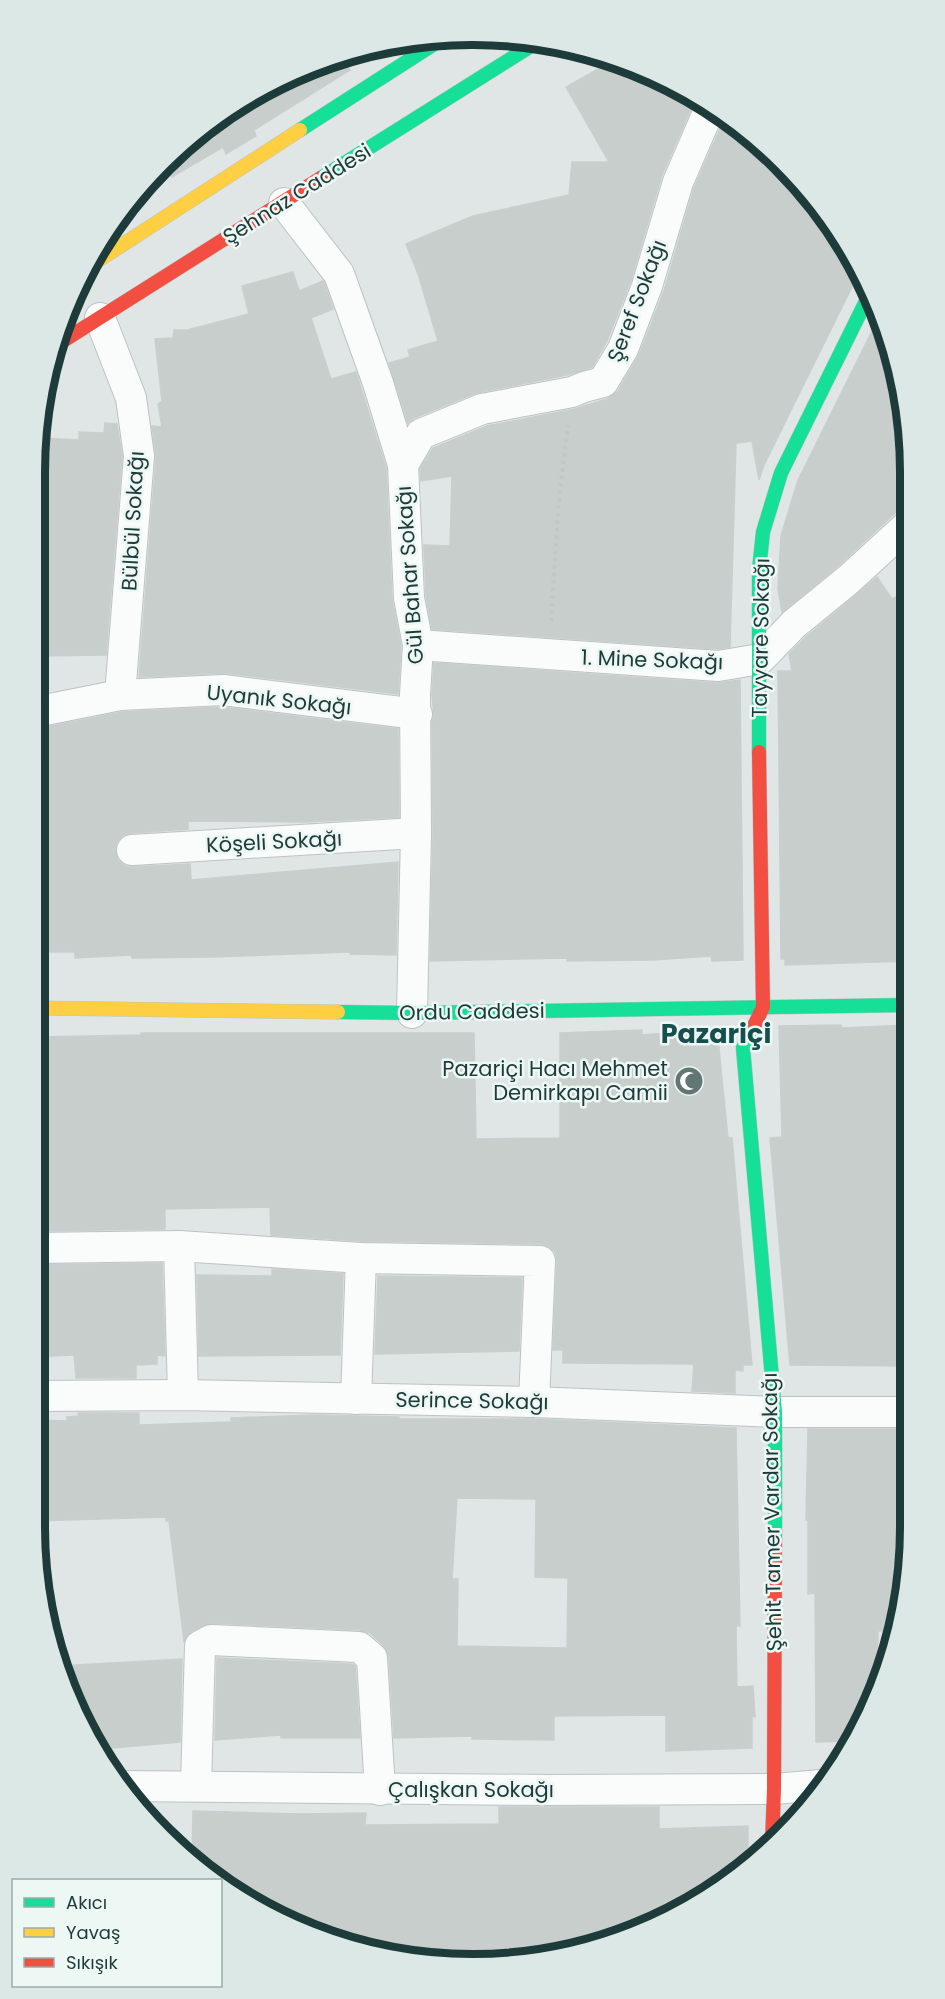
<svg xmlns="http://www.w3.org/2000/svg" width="945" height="1999" font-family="Poppins,sans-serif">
<rect width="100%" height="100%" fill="#e0e6e6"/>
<g fill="#c7cecc" stroke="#c8cfcf" stroke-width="1.5" fill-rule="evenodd">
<path d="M 342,57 L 350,70 L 254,130 L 256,136 L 254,137 L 226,154 L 223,147 L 172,177 L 162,163 L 229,108 L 305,68 Z"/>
<path d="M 614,60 L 640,68 L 695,100 L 662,175 L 631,280 L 607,341 L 592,367 L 567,375 L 476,393 L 414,418 L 408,423 L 389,363 L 410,357 L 408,350 L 438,341 L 418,274 L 406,244 L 473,216 L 569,195 L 572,162 L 609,162 L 566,87 Z"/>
<path d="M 725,117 L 739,125 L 820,206 L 861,277 L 853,285 L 764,465 L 759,480 L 752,441 L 736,443 L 730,647 L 717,649 L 432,629 L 426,596 L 424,545 L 450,546 L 452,476 L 421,481 L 420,469 L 433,448 L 487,426 L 575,409 L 607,399 L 618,391 L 639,355 L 664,291 L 694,188 Z"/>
<path d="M 293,272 L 299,291 L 323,281 L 324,282 L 333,309 L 311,318 L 331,379 L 356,372 L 386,468 L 392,599 L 401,646 L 398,694 L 225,673 L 139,677 L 156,457 L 152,426 L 162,427 L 158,404 L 162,401 L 155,339 L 173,338 L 174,330 L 187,330 L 249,314 L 242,286 Z"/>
<path d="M 880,315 L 907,415 L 907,509 L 895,513 L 837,567 L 782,612 L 778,589 L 781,536 L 798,480 Z"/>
<path d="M 105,423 L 117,424 L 122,456 L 106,655 L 37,656 L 37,644 L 34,644 L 34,472 L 38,438 L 79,440 L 79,432 L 104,433 Z"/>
<path d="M 877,577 L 892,599 L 907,592 L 909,961 L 785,965 L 785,959 L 781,959 L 778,671 L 792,671 L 789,654 L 806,637 Z"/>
<path d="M 434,663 L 717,683 L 740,680 L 743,960 L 712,961 L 711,956 L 653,960 L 567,961 L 567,958 L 430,961 L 433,833 L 432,720 L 434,716 L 432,695 Z"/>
<path d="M 222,707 L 398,729 L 399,817 L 305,822 L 188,821 L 188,829 L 131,833 L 123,835 L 117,842 L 115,850 L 118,860 L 125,866 L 133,867 L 190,864 L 191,880 L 398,862 L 396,955 L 350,954 L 350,952 L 212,957 L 132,958 L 132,955 L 75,958 L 75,952 L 34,952 L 34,759 L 37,729 L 122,712 Z"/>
<path d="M 841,1025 L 841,1028 L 909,1025 L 909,1366 L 790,1365 L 770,1138 L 782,1137 L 779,1026 Z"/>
<path d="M 717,1029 L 728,1138 L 732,1138 L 752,1365 L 743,1365 L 743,1371 L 735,1370 L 735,1393 L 692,1391 L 694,1364 L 563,1363 L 563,1350 L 553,1350 L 557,1261 L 555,1252 L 548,1246 L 541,1244 L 362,1241 L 271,1235 L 270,1207 L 165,1209 L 165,1229 L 34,1231 L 34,1037 L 141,1035 L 141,1033 L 474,1033 L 476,1139 L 560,1138 L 560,1033 L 642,1030 L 642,1035 Z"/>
<path d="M 162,1263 L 165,1356 L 157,1355 L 157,1364 L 136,1365 L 136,1378 L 76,1378 L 74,1355 L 34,1357 L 34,1265 Z"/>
<path d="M 272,1269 L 343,1274 L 340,1355 L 199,1356 L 197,1275 L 272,1276 Z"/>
<path d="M 378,1276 L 522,1278 L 519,1351 L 375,1354 Z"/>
<path d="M 78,1413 L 139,1413 L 139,1425 L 231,1422 L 231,1418 L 315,1415 L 399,1417 L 399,1419 L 533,1419 L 736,1428 L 740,1626 L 736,1626 L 737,1687 L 753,1686 L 755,1717 L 752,1716 L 752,1748 L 666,1751 L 666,1715 L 554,1716 L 554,1740 L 472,1739 L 472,1736 L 394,1738 L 389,1657 L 383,1645 L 370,1633 L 360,1630 L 212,1623 L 192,1631 L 184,1641 L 169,1521 L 166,1521 L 166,1517 L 34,1521 L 34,1420 L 67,1421 L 67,1417 L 79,1416 ZM 457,1498 L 536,1499 L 535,1577 L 568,1578 L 567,1648 L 457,1646 L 458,1579 L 452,1579 Z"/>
<path d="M 808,1429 L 910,1429 L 910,1527 L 902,1612 L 897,1630 L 878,1631 L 877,1693 L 848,1741 L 816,1742 L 815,1593 L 808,1594 L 808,1520 L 806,1520 Z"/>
<path d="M 217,1658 L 352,1664 L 355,1666 L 360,1738 L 281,1738 L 281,1735 L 215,1740 Z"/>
<path d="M 182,1659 L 180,1742 L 101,1749 L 58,1666 Z"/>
<path d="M 499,1807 L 659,1807 L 659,1829 L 748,1826 L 748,1865 L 739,1874 L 667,1919 L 529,1961 L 387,1956 L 253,1906 L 192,1862 L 193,1811 L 299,1814 L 366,1813 L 365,1825 L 499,1824 Z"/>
</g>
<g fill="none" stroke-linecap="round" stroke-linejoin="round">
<g stroke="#bdc3c3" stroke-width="32">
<g id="street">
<path d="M 284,203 L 339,274 L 378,383 L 403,465 L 409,598 L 418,645 L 415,695 L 416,833 L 412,1013"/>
<path d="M 100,318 L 131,398 L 139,456 L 120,695"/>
<path d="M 403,465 L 421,434 L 482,409 L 572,392 L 584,387 L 603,382 L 623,349 L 647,286 L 678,182 L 710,108"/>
<path d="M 418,645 L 718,666 L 760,659 L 794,624 L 848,580 L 907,526"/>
<path d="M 35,712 L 120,695 L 223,690 L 417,714"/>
<path d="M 132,850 L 416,833"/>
<path d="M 179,1246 L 361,1258 L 540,1261 L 534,1402"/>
<path d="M 35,1248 L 179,1246 L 183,1395"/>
<path d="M 35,1396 L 183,1395 L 534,1402 L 775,1412 L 910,1412"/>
<path d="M 356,1399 L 361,1258"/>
<path d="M 121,1786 L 548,1790 L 774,1789 L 821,1785"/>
<path d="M 196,1786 L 200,1646 L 211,1640 L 359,1647 L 372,1658 L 380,1790"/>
</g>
</g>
<g stroke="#bbc4c4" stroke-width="15">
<g id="fast">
<path d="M 300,130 L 445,37"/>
<path d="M 321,178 L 539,41"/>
<path d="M 759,752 L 759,570 L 763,532 L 781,473 L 870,293"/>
<path d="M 338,1012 L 412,1013 L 909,1005"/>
<path d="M 755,1024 L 743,1048 L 775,1412 L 775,1540"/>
</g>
</g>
<g stroke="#bbc4c4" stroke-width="15">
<g id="slow">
<path d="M 88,267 L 300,130"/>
<path d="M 35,1008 L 338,1012"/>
</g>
</g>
<g stroke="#bbc4c4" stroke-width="15">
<g id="jam">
<path d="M 55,346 L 321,178"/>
<path d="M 755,1024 L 763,1007 L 759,752"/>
<path d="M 772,1843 L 774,1789 L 775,1540"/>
</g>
</g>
<path stroke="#bdc8c7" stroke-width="4" stroke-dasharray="3 4.5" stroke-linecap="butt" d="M 551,621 L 559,499 L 568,425"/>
<use href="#street" stroke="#fafbfb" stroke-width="30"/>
<use href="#fast" stroke="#16e098" stroke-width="14"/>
<use href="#slow" stroke="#ffcf43" stroke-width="14"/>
<use href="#jam" stroke="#f24e42" stroke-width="14"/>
</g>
<defs>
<g id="mosque-disc" transform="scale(1.5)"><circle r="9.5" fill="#617776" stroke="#edf7f4"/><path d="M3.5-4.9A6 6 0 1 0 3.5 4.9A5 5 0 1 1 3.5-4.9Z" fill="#fff"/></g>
</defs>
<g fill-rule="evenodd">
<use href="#mosque-disc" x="689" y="1081"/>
</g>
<g text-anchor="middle" stroke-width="5" stroke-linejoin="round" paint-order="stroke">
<g font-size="21" fill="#1d3b3a" stroke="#edf7f4">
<text transform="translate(297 194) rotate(-32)" y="7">Şehnaz Caddesi</text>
<text transform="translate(637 301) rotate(-69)" y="7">Şeref Sokağı</text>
<text transform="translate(133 521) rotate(-87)" y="7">Bülbül Sokağı</text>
<text transform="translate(410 575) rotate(-94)" y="7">Gül Bahar Sokağı</text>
<text transform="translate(761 638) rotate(-89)" y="7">Tayyare Sokağı</text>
<text transform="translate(652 660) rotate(2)" y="7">1. Mine Sokağı</text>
<text transform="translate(279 700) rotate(6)" y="7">Uyanık Sokağı</text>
<text transform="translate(274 842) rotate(-3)" y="7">Köşeli Sokağı</text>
<text transform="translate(472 1012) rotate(-1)" y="7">Ordu Caddesi</text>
<text transform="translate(472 1401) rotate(1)" y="7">Serince Sokağı</text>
<text transform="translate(772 1512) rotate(-91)" y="7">Şehit Tamer Vardar Sokağı</text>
<text x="471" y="1797">Çalışkan Sokağı</text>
</g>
<g font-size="21" fill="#1d3b3a" stroke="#edf7f4" text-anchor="end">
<text x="668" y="1076">Pazariçi Hacı Mehmet<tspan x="668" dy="24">Demirkapı Camii</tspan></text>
</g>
<g font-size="27" font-weight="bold" fill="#174e4e" stroke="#edf7f4">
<text x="716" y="1043">Pazariçi</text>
</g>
</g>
<path d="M0 0H945V1999H0ZM472 45H473A427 427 0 0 1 900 472V1527A427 427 0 0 1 473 1954H472A427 427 0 0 1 45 1527V472A427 427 0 0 1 472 45Z" fill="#dce8e5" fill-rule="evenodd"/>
<path fill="none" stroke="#1d3b3a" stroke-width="8" d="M472 45H473A427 427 0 0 1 900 472V1527A427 427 0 0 1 473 1954H472A427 427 0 0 1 45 1527V472A427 427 0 0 1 472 45Z"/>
<rect x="12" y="1879" width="210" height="108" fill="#edf7f4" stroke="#9aacaa" stroke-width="1.5"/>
<rect x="24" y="1898" width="30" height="9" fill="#16e098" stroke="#9aacaa" stroke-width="1.5"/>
<text x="66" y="1909" font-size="18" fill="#1d3b3a">Akıcı</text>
<rect x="24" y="1928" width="30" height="9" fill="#ffcf43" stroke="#9aacaa" stroke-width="1.5"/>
<text x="66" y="1939" font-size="18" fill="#1d3b3a">Yavaş</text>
<rect x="24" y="1958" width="30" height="9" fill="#f24e42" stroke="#9aacaa" stroke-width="1.5"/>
<text x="66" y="1969" font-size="18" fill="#1d3b3a">Sıkışık</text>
</svg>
